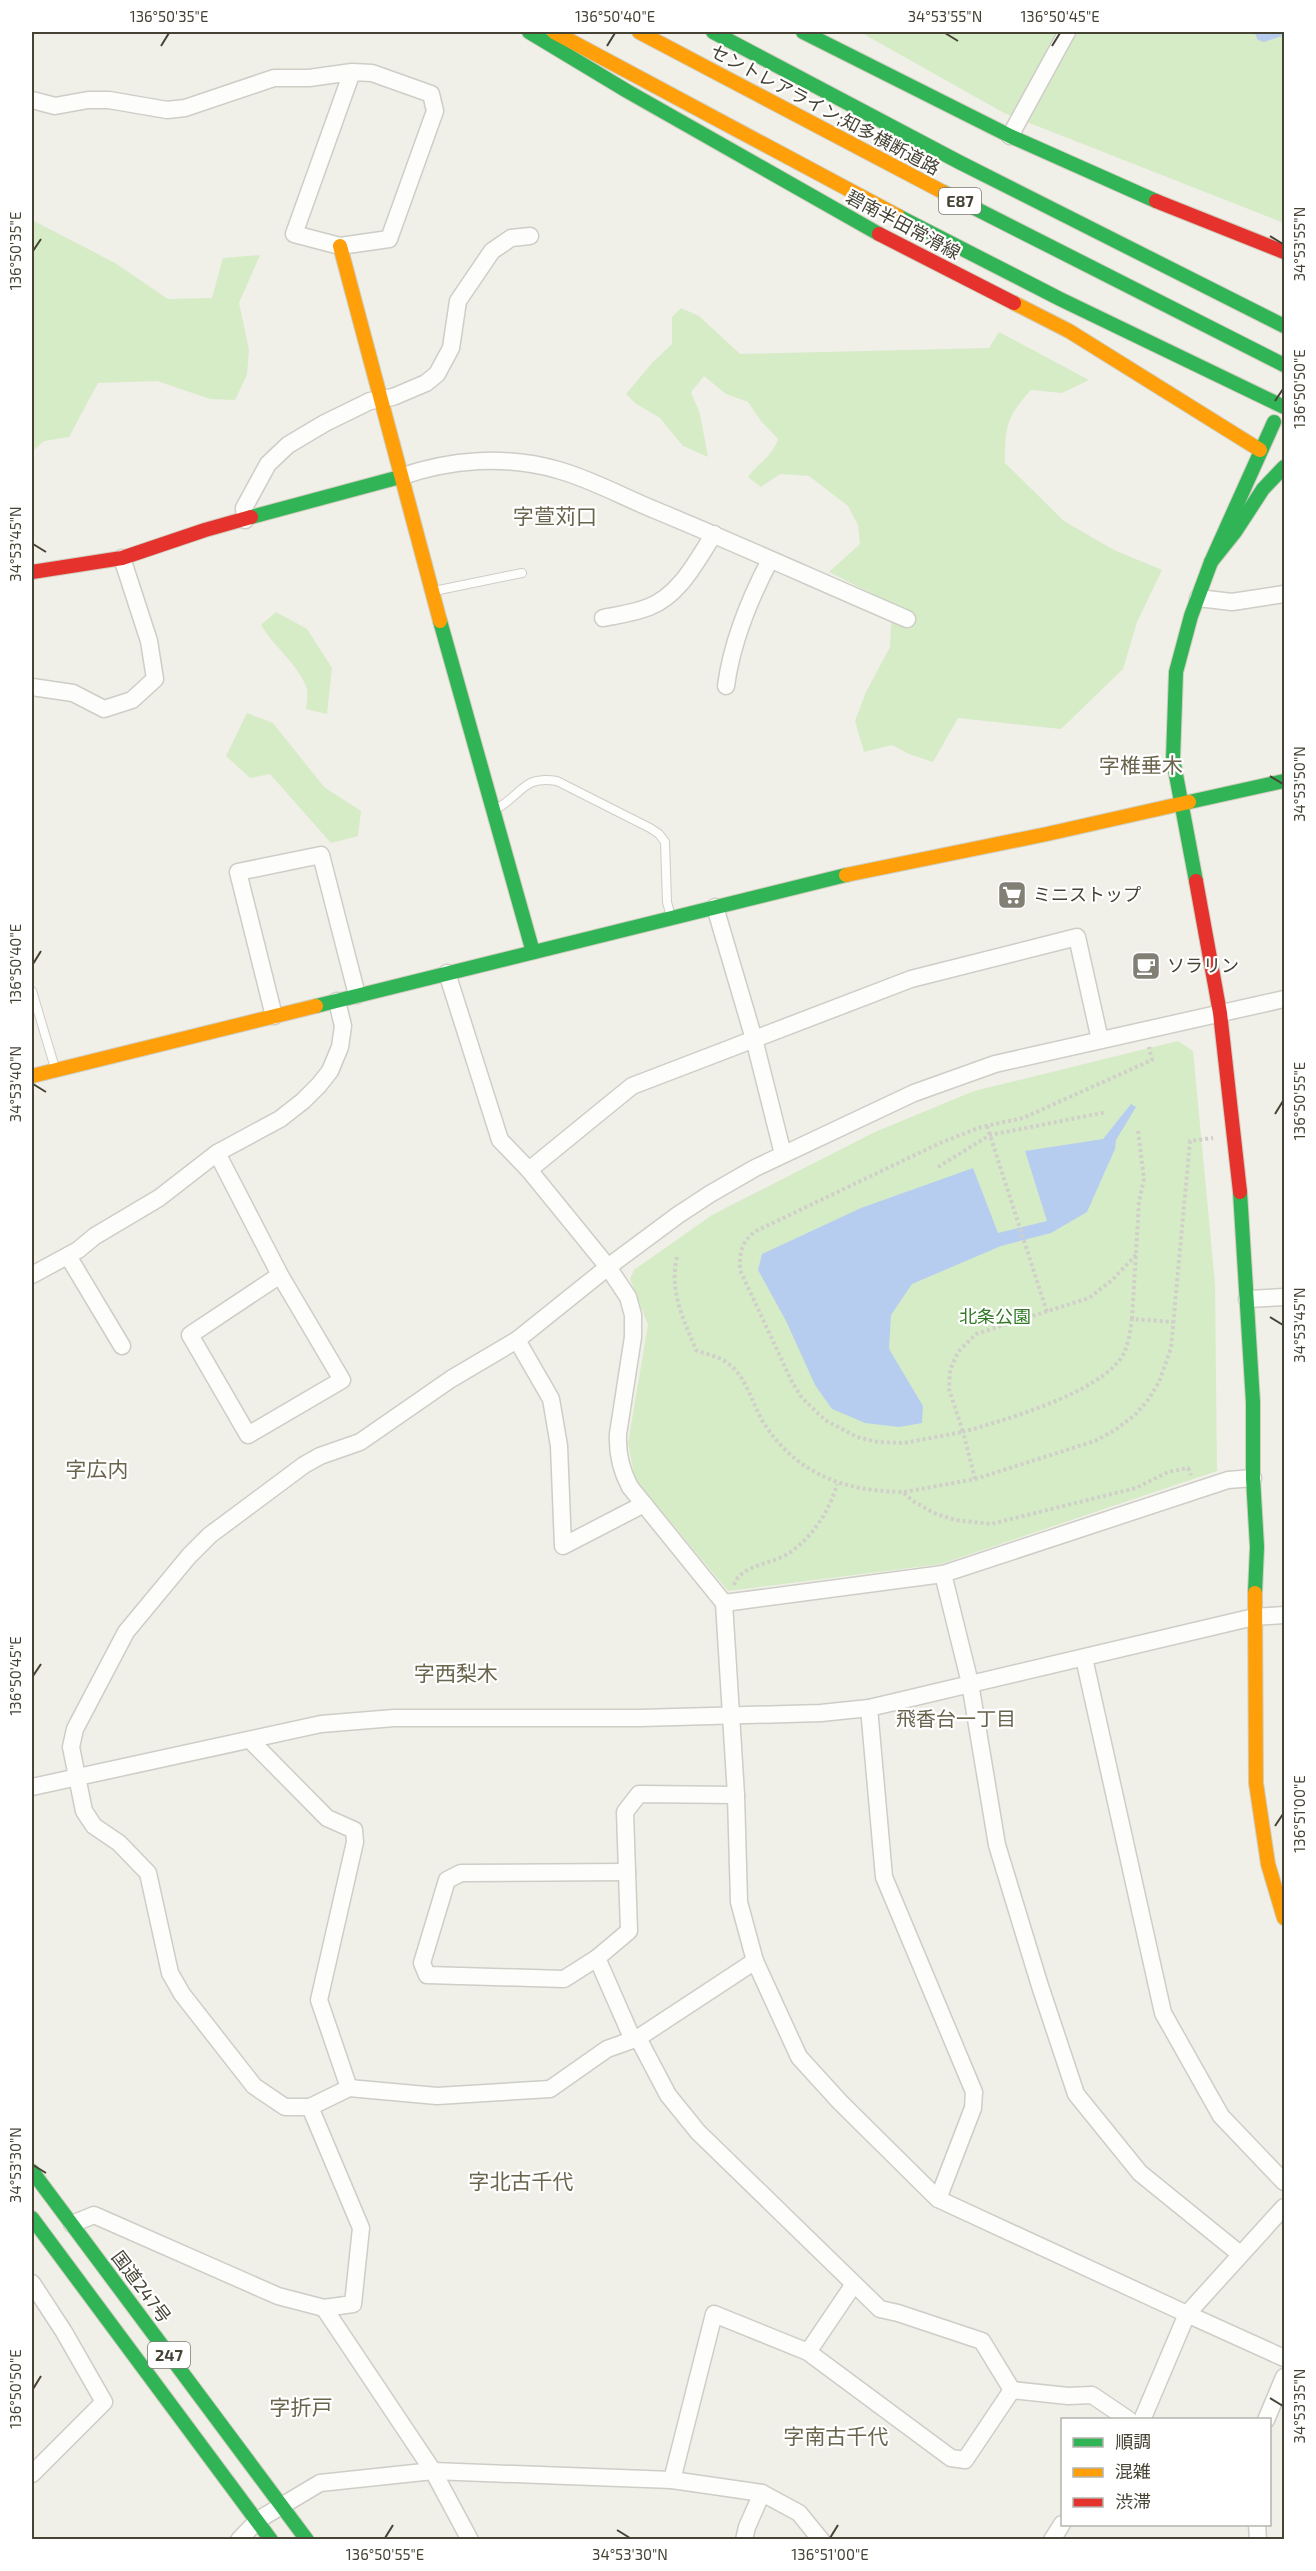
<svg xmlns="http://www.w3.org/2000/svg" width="1316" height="2571" font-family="'Exo 2','Noto Sans JP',sans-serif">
<rect width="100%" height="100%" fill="#f0efe8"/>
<g fill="#d6ecc7">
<path d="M 860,32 L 1284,32 L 1284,223 L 1004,113 Z"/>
<path d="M 32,217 L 34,221 L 115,263 L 168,299 L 212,298 L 223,258 L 260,255 L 239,303 L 249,349 L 247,375 L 235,400 L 210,399 L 157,381 L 98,383 L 69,437 L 44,441 L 32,452 Z"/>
<path d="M 681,308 L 699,316 L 740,354 L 989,348 L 999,332 L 1089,380 L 1062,393 L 1031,390 C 1006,417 1005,427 1005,463 L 1064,521 L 1114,550 L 1162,570 L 1137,622 L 1123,669 L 1061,729 L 958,718 L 933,762 L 909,754 L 892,745 L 864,752 L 855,721 L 866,692 L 890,647 L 892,604 L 829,572 L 860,544 L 858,525 L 848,506 L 809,476 L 780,474 L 761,487 L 748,477 C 759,462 772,457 778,439 L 761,421 L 748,402 L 726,394 L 704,376 L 691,392 L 700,414 L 708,457 L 683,446 L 660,418 L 635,403 L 626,394 L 652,363 L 672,344 L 672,317 Z"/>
<path d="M 276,612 L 307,629 L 332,668 L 327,714 L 306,709 C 307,703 308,695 307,689 C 299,665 274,647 261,625 Z"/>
<path d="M 247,713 L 273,723 L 324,787 L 361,811 L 358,836 L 331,843 L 270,774 L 250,778 L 226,756 Z"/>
<path d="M 1178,1041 L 1193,1051 L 1215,1284 L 1217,1471 L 941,1564 L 728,1591 L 635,1479 L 628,1443 L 648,1325 L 630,1279 L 634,1270 L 712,1215 L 875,1132 L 974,1091 Z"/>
</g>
<g fill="#b7cdf0">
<path d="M 1254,32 L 1280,32 L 1282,36 L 1264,42 L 1258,40 Z"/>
<path d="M 1131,1104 L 1136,1107 L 1116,1140 L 1115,1149 L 1087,1212 L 1051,1233 L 1001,1246 L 912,1284 L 891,1315 L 889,1349 L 923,1406 L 922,1423 L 899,1427 L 865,1423 L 832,1409 L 815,1385 L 786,1321 L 758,1270 L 762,1254 L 861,1208 L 973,1168 L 998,1233 L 1047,1221 L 1025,1151 L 1103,1139 Z"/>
</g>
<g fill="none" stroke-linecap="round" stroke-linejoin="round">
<g stroke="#cecdc6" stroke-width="10">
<g id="lane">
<path d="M 434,591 L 522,573"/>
<path d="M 496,809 C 522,795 523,775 557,781 L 650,828 L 659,834 L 665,842 L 667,902 L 671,917"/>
<path d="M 32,991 L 55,1068"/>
</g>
</g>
<g stroke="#cecdc6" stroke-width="19">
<g id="street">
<path d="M 32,100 L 55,106 L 88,100 L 109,100 L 167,110 L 185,108 L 274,78 L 309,78 L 352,72 L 372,73 L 431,94 L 435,111 L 389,239 L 340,246 L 294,234 L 352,72"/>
<path d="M 1010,136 L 1067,32"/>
<path d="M 400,477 C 450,459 507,455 558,470 C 591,479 623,497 655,510 C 740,545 823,583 907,619"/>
<path d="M 245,520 L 244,508 L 268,464 L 288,445 L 325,423 L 370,401 L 393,397 L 426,383 L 437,374 L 451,348 L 458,301 L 492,251 L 511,238 L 530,236"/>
<path d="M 1198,598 L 1232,602 L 1284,594"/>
<path d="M 603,618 C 618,615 634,613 649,607 C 680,595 697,560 714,534"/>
<path d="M 726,686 C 732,641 749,600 770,560"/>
<path d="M 32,687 L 73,693 L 104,709 L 132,700 L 155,679 L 149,641 L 122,558"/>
<path d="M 715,907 L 754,1039 L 783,1154"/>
<path d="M 447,973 L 500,1140 L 529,1170 L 608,1267 L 628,1297 L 633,1315 L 633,1337 L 618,1434 C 617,1453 621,1470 630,1487 L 724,1603 L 736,1795 L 739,1902 L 755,1961 L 799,2057 L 840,2102 L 938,2199 L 1187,2314 L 1142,2420"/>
<path d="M 274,1016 L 238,872 L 321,855 L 357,995"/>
<path d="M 217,1153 L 280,1275 L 342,1380 L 248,1435 L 190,1335 L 280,1275"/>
<path d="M 529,1170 L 632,1086 L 911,979 L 1077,937 L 1100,1040"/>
<path d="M 68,1256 L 122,1346"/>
<path d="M 32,1275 L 78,1250 L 95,1236 L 159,1198 L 217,1153 L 280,1119 L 303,1101 L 319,1085 L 330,1071 L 340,1047 L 343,1026 L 337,1001"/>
<path d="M 1247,1299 L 1284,1297"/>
<path d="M 517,1340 L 451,1379 L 360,1442 L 320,1456 L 304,1465 L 210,1535 L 189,1556 L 126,1632 L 75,1729 L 71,1747 L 84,1811 L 94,1826 L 119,1843 L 148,1873 L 170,1973 L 182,1994 L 254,2086 L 285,2107 L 310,2107 L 349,2088 L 437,2096 L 550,2089 L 607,2049 L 638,2038 L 755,1961"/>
<path d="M 644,1504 L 563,1546 L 559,1446 L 551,1399 L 517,1340 L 608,1267 L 678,1215 L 710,1194 L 755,1168 L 914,1093 L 995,1064 L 1284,999"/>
<path d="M 943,1574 L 970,1683 L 997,1845 L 1040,1986 L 1076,2094 L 1140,2173 L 1240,2254"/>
<path d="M 724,1603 L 943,1574 L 1228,1480 L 1253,1478"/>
<path d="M 1084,1658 L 1163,2013 L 1221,2116 L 1284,2182"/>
<path d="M 869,1708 L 884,1877 L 974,2092 L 973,2108 L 938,2199"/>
<path d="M 250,1740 L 327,1818 L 354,1830 L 355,1842 L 319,2000 L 349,2088"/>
<path d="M 32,1787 L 321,1724 L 394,1718 L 640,1718 L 821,1713 L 869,1708 L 1254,1617 L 1284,1615"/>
<path d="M 597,1958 L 564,1979 L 427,1975 L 422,1963 L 447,1880 L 461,1873 L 627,1872"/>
<path d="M 638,2038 L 668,2095 L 698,2132 L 880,2309 L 898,2313 L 982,2341 L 1012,2390"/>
<path d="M 633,2040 L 597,1958 L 629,1931 L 625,1812 L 639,1794 L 736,1795"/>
<path d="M 1284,2207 L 1187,2314 L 1284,2358"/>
<path d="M 72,2224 L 94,2215 L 278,2296 L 324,2308 L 353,2304 L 361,2228 L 310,2107"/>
<path d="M 32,2283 L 64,2332 L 104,2402 L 32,2474"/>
<path d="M 324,2308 L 433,2471 L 470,2540"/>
<path d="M 808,2352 L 854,2284"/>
<path d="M 1266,2420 L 1284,2377"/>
<path d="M 672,2480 L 714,2314 L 808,2352 L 951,2458 L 965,2460 L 1012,2390 L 1068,2396 L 1092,2395 L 1129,2420"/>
<path d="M 1257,2524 L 1258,2540"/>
<path d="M 239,2540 L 258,2520 L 320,2483 L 433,2471 L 672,2480 L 762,2493 L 799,2513 L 821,2540"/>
<path d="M 744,2540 L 747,2527 L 762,2493"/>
<path d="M 1052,2540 L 1062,2524"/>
</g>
</g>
<g stroke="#d0cebf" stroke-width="16">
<g id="fast">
<path d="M 529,32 L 627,91 L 879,234"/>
<path d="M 713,32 L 959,162 L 1284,326"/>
<path d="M 803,32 L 1010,136 L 1156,201"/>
<path d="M 943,192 L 1284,365"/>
<path d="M 898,216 L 1060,299 L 1284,407"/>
<path d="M 251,517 L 400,477"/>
<path d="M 1211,562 L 1235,532 L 1263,489 L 1284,467"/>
<path d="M 440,621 L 533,952"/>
<path d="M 1189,802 L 1284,781"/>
<path d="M 1196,881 L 1173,759 L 1176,672 L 1191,616 L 1211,562 L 1274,422"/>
<path d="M 316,1006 L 846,875"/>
<path d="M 1240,1192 L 1253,1402 L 1253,1478 L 1257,1547 L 1255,1593"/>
<path d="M 32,2171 L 307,2540"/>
<path d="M 32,2218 L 271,2540"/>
</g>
</g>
<g stroke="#d0cebf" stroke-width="16">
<g id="slow">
<path d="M 554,32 L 898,216"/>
<path d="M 639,32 L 943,192"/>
<path d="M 340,246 L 440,621"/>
<path d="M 1014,303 L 1069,331 L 1260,450"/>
<path d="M 846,875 L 1047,834 L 1189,802"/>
<path d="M 32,1076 L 316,1006"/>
<path d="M 1255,1593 L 1256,1783 L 1268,1864 L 1284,1918"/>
</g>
</g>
<g stroke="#d0cebf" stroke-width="16">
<g id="jam">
<path d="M 1156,201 L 1284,252"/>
<path d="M 879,234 L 1014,303"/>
<path d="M 32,572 L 122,558 L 205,530 L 251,517"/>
<path d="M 1196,881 L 1220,1013 L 1240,1192"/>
</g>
</g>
<g stroke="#d1cfca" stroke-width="4" stroke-dasharray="3 3" stroke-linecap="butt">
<path d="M 987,1126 L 1047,1312"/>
<path d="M 938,1167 L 990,1135 L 1107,1112"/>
<path d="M 1136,1255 L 1112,1280 L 1089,1298 L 976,1334 L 958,1352 L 950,1370 L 949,1389 L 963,1432 L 904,1443 L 878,1442 L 857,1437 L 825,1420 L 802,1398 L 792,1382 L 740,1270 C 739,1254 742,1240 756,1231 L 940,1143 L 981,1127 L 1023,1118 L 1152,1060 L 1149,1047"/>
<path d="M 677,1257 C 669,1291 683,1318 696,1350 C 705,1354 718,1356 726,1362 C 748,1376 752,1407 767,1428 C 801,1476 846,1491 903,1492 L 913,1501 L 934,1513 L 955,1520 L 991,1524 L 1136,1488 L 1168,1472 L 1188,1468 L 1191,1475"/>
<path d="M 1132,1319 L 1139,1202 L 1144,1179 L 1138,1130"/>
<path d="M 975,1479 L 963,1432 C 1004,1420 1101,1393 1123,1355 C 1129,1344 1130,1331 1132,1319 L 1173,1322"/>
<path d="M 904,1492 L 975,1479 L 1095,1441 L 1115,1430 L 1135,1415 L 1148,1400 L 1159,1382 L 1171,1348 L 1190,1141 L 1213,1138"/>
<path d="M 734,1585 C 740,1565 773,1564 789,1553 C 812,1538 830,1510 837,1484"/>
</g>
<use href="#lane" stroke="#fdfdfc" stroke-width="8"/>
<use href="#street" stroke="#fdfdfc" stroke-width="16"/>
<use href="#fast" stroke="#30b455" stroke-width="14"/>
<use href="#slow" stroke="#ff9f0a" stroke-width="14"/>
<use href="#jam" stroke="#e5322d" stroke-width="14"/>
</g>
<path fill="none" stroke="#464335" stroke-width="2" d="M 945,33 L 958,41M 161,46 L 169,33M 607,46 L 615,33M 1052,46 L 1060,33M 1270,236 L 1283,244M 33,251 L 41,239M 1275,401 L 1283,389M 33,544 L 46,552M 1270,776 L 1283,784M 33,964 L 41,951M 33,1084 L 46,1092M 1275,1114 L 1283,1101M 1270,1317 L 1283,1325M 33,1676 L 41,1664M 1275,1826 L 1283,1814M 33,2165 L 46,2173M 33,2389 L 41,2376M 1270,2398 L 1283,2406M 617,2530 L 630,2538M 385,2538 L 393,2525M 830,2538 L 838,2525"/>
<defs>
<g id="supermarket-square" transform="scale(1.5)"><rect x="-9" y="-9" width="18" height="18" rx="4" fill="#827f74" stroke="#fff"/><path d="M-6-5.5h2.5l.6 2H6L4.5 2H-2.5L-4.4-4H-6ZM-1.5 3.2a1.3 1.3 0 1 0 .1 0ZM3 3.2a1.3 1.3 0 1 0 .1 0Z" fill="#fff"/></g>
<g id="cafe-square" transform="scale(1.5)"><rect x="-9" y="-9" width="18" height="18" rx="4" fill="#827f74" stroke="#fff"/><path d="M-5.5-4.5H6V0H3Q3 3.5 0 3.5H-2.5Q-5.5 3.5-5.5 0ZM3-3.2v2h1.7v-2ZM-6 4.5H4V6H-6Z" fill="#fff"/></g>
</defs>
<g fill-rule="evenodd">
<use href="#supermarket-square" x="1012" y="895"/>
<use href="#cafe-square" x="1146" y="966"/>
</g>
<g text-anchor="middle" stroke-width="4.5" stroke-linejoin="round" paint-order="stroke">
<g fill="#fff" stroke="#7e7b72" stroke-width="1.5">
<rect x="939" y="188" width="42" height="26" rx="4.5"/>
<rect x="148" y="2342" width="42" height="26" rx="4.5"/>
</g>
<g font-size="16" font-weight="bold" fill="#464335">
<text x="960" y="207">E87</text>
<text x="169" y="2361">247</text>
</g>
<g font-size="18" fill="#464335" stroke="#fff">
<text transform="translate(825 110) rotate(28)" y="6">セントレアライン;知多横断道路</text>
<text transform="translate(903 225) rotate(28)" y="6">碧南半田常滑線</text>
<text transform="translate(141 2287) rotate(53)" y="6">国道247号</text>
</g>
<g font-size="18" fill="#464335" stroke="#fff" text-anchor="start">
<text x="1033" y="901">ミニストップ</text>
<text x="1167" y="972">ソラリン</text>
</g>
<g font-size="18" fill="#337a26" stroke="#fff">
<text x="995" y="1323">北条公園</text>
</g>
<g font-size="20" fill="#69644b" stroke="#fff">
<text x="956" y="1726">飛香台一丁目</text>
</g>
<g font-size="21" fill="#69644b" stroke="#fff">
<text x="555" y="524">字萱苅口</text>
<text x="1141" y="773">字椎垂木</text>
<text x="97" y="1477">字広内</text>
<text x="456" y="1681">字西梨木</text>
<text x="521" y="2189">字北古千代</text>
<text x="301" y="2415">字折戸</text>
<text x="836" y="2444">字南古千代</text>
</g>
</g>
<rect width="1316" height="2571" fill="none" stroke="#ffffff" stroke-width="66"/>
<rect x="1061" y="2418" width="210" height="108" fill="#ffffff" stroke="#b5b4ae" stroke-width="1.5"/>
<rect x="1073" y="2438" width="30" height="9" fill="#30b455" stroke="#b5b4ae" stroke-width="1.5"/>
<text x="1115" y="2448" font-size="18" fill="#464335">順調</text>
<rect x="1073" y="2468" width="30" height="9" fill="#ff9f0a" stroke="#b5b4ae" stroke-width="1.5"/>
<text x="1115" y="2478" font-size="18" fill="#464335">混雑</text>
<rect x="1073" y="2498" width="30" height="9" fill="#e5322d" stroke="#b5b4ae" stroke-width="1.5"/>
<text x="1115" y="2508" font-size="18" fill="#464335">渋滞</text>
<rect x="33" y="33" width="1250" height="2505" fill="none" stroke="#464335" stroke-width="2"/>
<g font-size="15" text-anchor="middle" fill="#464335">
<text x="169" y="22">136°50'35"E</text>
<text x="615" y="22">136°50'40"E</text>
<text x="945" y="22">34°53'55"N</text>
<text x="1060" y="22">136°50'45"E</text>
<text transform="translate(1300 244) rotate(-90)" y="5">34°53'55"N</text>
<text transform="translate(16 251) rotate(-90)" y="5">136°50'35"E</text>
<text transform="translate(1300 389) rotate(-90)" y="5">136°50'50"E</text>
<text transform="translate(16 544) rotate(-90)" y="5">34°53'45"N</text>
<text transform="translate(1300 784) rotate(-90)" y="5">34°53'50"N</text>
<text transform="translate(16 964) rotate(-90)" y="5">136°50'40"E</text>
<text transform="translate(16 1084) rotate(-90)" y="5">34°53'40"N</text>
<text transform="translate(1300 1101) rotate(-90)" y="5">136°50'55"E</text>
<text transform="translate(1300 1325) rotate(-90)" y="5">34°53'45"N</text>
<text transform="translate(16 1676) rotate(-90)" y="5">136°50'45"E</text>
<text transform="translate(1300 1814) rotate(-90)" y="5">136°51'00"E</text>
<text transform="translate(16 2165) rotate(-90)" y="5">34°53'30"N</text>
<text transform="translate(16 2389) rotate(-90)" y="5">136°50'50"E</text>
<text transform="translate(1300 2406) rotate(-90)" y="5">34°53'35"N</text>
<text x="385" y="2560">136°50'55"E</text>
<text x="630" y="2560">34°53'30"N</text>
<text x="830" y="2560">136°51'00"E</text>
</g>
</svg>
